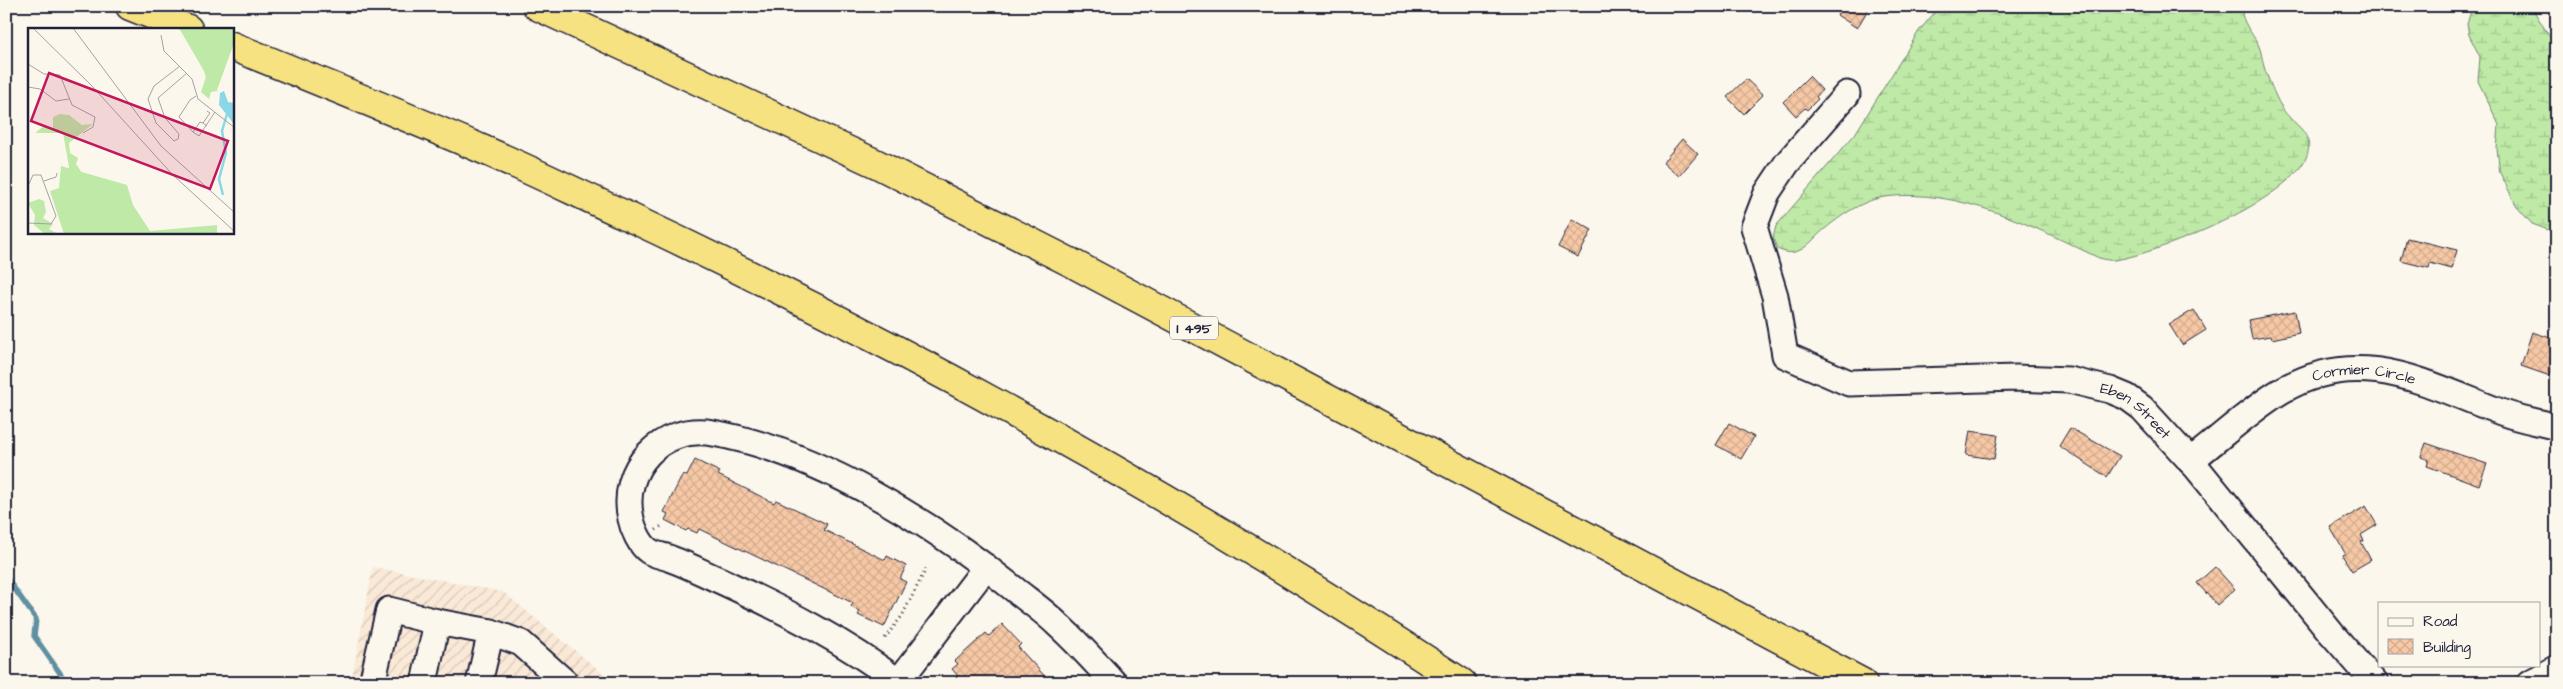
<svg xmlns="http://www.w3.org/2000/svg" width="2563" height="689" font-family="'Architects Daughter',sans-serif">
<defs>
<pattern id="industrial-furrows" width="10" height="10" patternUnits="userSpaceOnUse" patternTransform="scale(1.25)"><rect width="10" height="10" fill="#fae9d7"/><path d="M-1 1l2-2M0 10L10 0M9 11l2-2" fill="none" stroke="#d6c8b9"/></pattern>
<pattern id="wetland-marsh" width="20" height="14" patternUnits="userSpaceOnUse" patternTransform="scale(1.25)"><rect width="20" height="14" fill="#bee9a6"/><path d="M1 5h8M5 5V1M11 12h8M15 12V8" fill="none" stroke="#a3c890"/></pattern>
<pattern id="building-cross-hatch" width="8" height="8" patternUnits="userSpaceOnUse" patternTransform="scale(1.25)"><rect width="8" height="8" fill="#f6c8a5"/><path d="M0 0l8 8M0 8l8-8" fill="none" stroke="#d3ac8f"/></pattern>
</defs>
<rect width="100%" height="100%" fill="#fbf7ec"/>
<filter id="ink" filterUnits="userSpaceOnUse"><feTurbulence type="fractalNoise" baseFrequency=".02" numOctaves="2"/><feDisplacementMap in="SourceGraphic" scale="10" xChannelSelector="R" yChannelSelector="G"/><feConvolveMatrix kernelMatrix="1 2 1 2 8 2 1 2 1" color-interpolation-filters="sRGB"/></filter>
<g filter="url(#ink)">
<path fill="url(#industrial-furrows)" d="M 373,567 L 503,592 L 605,675 L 629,683 L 351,683 Z"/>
<g fill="url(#wetland-marsh)" stroke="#708670">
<path d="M 1940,6 L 2246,6 L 2242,14 C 2245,26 2252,33 2258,44 C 2262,51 2262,62 2265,70 C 2270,83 2276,99 2284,111 C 2291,121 2304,128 2308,140 C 2322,190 2153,256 2114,260 C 2109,261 2104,259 2099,258 C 2034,227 1959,187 1884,197 C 1860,201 1836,219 1819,234 C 1813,240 1806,248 1798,251 C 1790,254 1784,252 1777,249 L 1773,238 L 1776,226 L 1855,134 L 1919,31 Z"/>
<path d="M 2473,6 L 2531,6 L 2549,36 L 2557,43 L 2557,233 L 2532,224 L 2517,207 L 2500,173 L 2497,149 L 2499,125 L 2478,81 L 2480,57 L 2469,35 L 2467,23 Z"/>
</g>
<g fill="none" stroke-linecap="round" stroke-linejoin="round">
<path stroke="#608fa2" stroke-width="5.5" d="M 6,577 L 36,619 L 34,636 L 67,683"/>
</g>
<g fill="url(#building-cross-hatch)" stroke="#22223b">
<path d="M 1843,6 L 1870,6 L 1857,28 L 1837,15 Z"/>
<path d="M 1809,76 L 1822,90 L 1816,97 L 1818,99 L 1807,110 L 1805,108 L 1796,116 L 1783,102 Z"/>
<path d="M 1746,79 L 1763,95 L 1744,114 L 1727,97 Z"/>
<path d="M 1682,139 L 1698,154 L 1679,176 L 1663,162 Z"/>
<path d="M 1572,219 L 1592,230 L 1578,257 L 1558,247 Z"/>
<path d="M 2407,238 L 2457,250 L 2452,269 L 2430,263 L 2429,268 L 2401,261 Z"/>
<path d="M 2194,310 L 2206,330 L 2182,345 L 2169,324 Z"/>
<path d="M 2295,311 L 2299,333 L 2272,339 L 2271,336 L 2252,339 L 2248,320 Z"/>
<path d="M 2532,332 L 2557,340 L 2557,354 L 2550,376 L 2521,366 Z"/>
<path d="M 1729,423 L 1754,437 L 1741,459 L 1716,445 Z"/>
<path d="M 2070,428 L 2120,456 L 2107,477 L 2059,446 Z"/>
<path d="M 1970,431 L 1998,435 L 1994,459 L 1966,455 Z"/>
<path d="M 2426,443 L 2487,464 L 2479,485 L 2427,466 L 2429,460 L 2421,457 Z"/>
<path d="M 695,460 L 720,472 L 718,475 L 774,503 L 776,500 L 827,524 L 824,530 L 885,560 L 887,556 L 906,566 L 900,579 L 906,582 L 884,627 L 858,615 L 860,612 L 851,607 L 853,603 L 699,529 L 697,533 L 688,529 L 686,531 L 665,520 L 668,514 L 664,512 L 683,474 L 687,476 Z"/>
<path d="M 2366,506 L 2377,525 L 2361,535 L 2364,541 L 2361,542 L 2371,560 L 2352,571 L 2342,555 L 2345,553 L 2330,527 Z"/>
<path d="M 2215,567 L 2235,589 L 2217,605 L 2197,583 Z"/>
<path d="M 1002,624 L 1021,644 L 1018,647 L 1051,683 L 964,683 L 952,669 L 958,664 L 955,661 L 986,633 L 989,636 Z"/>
</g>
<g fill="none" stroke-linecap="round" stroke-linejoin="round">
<g stroke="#22223b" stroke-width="29">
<g id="minor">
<path id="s1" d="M 1847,94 L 1787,163 L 1767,193 L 1754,227 L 1775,296 L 1785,355 L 1849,383 L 2016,378 L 2069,380 L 2110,390 L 2127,397 L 2142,408 L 2197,468 L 2332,634 L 2375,683"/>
<path id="s2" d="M 2190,461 C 2219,439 2251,409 2281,391 C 2360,344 2426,384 2501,412 C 2519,419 2539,422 2557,427"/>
<path d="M 899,681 L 986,567"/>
<path d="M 372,683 L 389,610 L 437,622 L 491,632 L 521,643 L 566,683"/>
<path d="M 424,683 L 437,622"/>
<path d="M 479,683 L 491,632"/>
<path d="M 900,683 C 845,641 782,609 719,580 C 703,573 688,565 671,559 C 665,556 655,555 649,551 C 640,545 633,529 631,519 C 619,469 662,424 713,433 C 816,451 933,524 1014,589 C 1029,601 1045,612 1058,625 C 1078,643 1096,663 1114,683"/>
<path d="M 2530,683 L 2557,668"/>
</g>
</g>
<g stroke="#22223b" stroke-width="31">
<g id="highway">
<path d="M 130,6 L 188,29"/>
<path d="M 537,6 L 877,164 L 1070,262 L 1863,683"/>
<path d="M 232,46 C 316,80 401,114 484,150 C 531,170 577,193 623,214 C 913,350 1194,507 1462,683"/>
</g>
</g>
<g stroke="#22223b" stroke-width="3" stroke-dasharray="1 4" stroke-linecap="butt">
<path d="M 656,530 L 663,525"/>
<path d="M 885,638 L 902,616 L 927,567"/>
</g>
<use href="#minor" stroke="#fbf7ec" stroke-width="25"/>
<use href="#highway" stroke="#f7e281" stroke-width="28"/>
</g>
</g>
<g text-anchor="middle" stroke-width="4.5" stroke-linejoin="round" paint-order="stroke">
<rect fill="#fbf7ec" stroke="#636270" stroke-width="1" x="1170" y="316.5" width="48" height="23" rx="4"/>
<g font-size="14" font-weight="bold" fill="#22223b">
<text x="1194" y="333">I 495</text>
</g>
<g font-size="15" fill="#22223b" stroke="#fbf7ec">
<text dy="5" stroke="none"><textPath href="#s2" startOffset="202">Cormier Circle</textPath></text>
<text dy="5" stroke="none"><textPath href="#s1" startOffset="661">Eben Street</textPath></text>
</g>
</g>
<g transform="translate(28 28)">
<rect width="206" height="206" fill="#fbf7ec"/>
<path d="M 33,138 L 99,157 L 105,177 L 122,203 L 189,197 L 189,206 L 36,206 L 22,163 L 31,160 Z" fill="#bee9a6"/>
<path d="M 179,46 L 185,60 L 190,63 L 183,64 L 181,71 L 173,64 ZM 32,86 L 41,87 L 54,97 L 65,96 L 41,115 L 42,125 L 50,130 L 48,136 L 56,148 L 47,152 L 43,150 L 35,105 L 7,105 L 16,98 L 25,101 L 25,89 ZM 11,171 L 16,173 L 18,184 L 15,190 L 25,196 L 21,201 L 30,206 L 17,206 L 6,197 L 7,187 L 0,175 Z" fill="#bee9a6"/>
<path d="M 151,0 L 206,0 L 206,15 L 189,62 L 181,60 L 176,43 Z" fill="#bee9a6"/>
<path d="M 196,63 L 200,74 L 206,75 L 206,96 L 191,77 L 192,65 Z" fill="#8ad8e7"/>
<path fill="none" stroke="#8ad8e7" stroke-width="2.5" d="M 195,167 L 191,151 L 198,125 L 194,103 L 199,86"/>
<path fill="none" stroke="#a4a2a5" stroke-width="1" d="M 5,0 L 64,58 L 144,146 L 207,204M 45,0 L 133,118 L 207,185M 133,7 L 136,23 L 164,51 L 170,71 L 207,100M 0,36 L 16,46 L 32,47 L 44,77 L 67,89 L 65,99 L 55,105M 152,38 L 126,58 L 120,71 L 128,95 L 146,113 L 150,111 L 151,106 L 137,90 L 130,70 L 159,45M 0,59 L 12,61 L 28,73 L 41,71M 168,68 L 162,72 L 151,89 L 165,104 L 171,108 L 187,84M 179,98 L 175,95 L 182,85 L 179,83M 165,104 L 172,94 L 175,95M 16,153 L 28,149 L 29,145M 0,158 L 5,147 L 13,147 L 28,188 L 23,196 L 0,195"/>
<path fill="#c2185b" fill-opacity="0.15" stroke="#c2185b" stroke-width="2.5" d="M 21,45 L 200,113 L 182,161 L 3,93 Z"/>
<rect width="206" height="206" fill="none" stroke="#22223b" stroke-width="2.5"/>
</g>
<rect width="2563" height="689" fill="none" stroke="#fbf7ec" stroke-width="25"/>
<rect x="12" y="12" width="2538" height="664" fill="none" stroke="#22223b" stroke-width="2" filter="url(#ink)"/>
<rect x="2378" y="602" width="162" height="65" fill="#fbf7ec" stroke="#a4a2a5"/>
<rect x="2388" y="618" width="25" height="8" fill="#fbf7ec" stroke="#a4a2a5"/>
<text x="2423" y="626" font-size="15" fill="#22223b">Road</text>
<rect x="2388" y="639" width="25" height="15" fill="url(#building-cross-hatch)" stroke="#a4a2a5"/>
<text x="2423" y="652" font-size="15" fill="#22223b">Building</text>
</svg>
